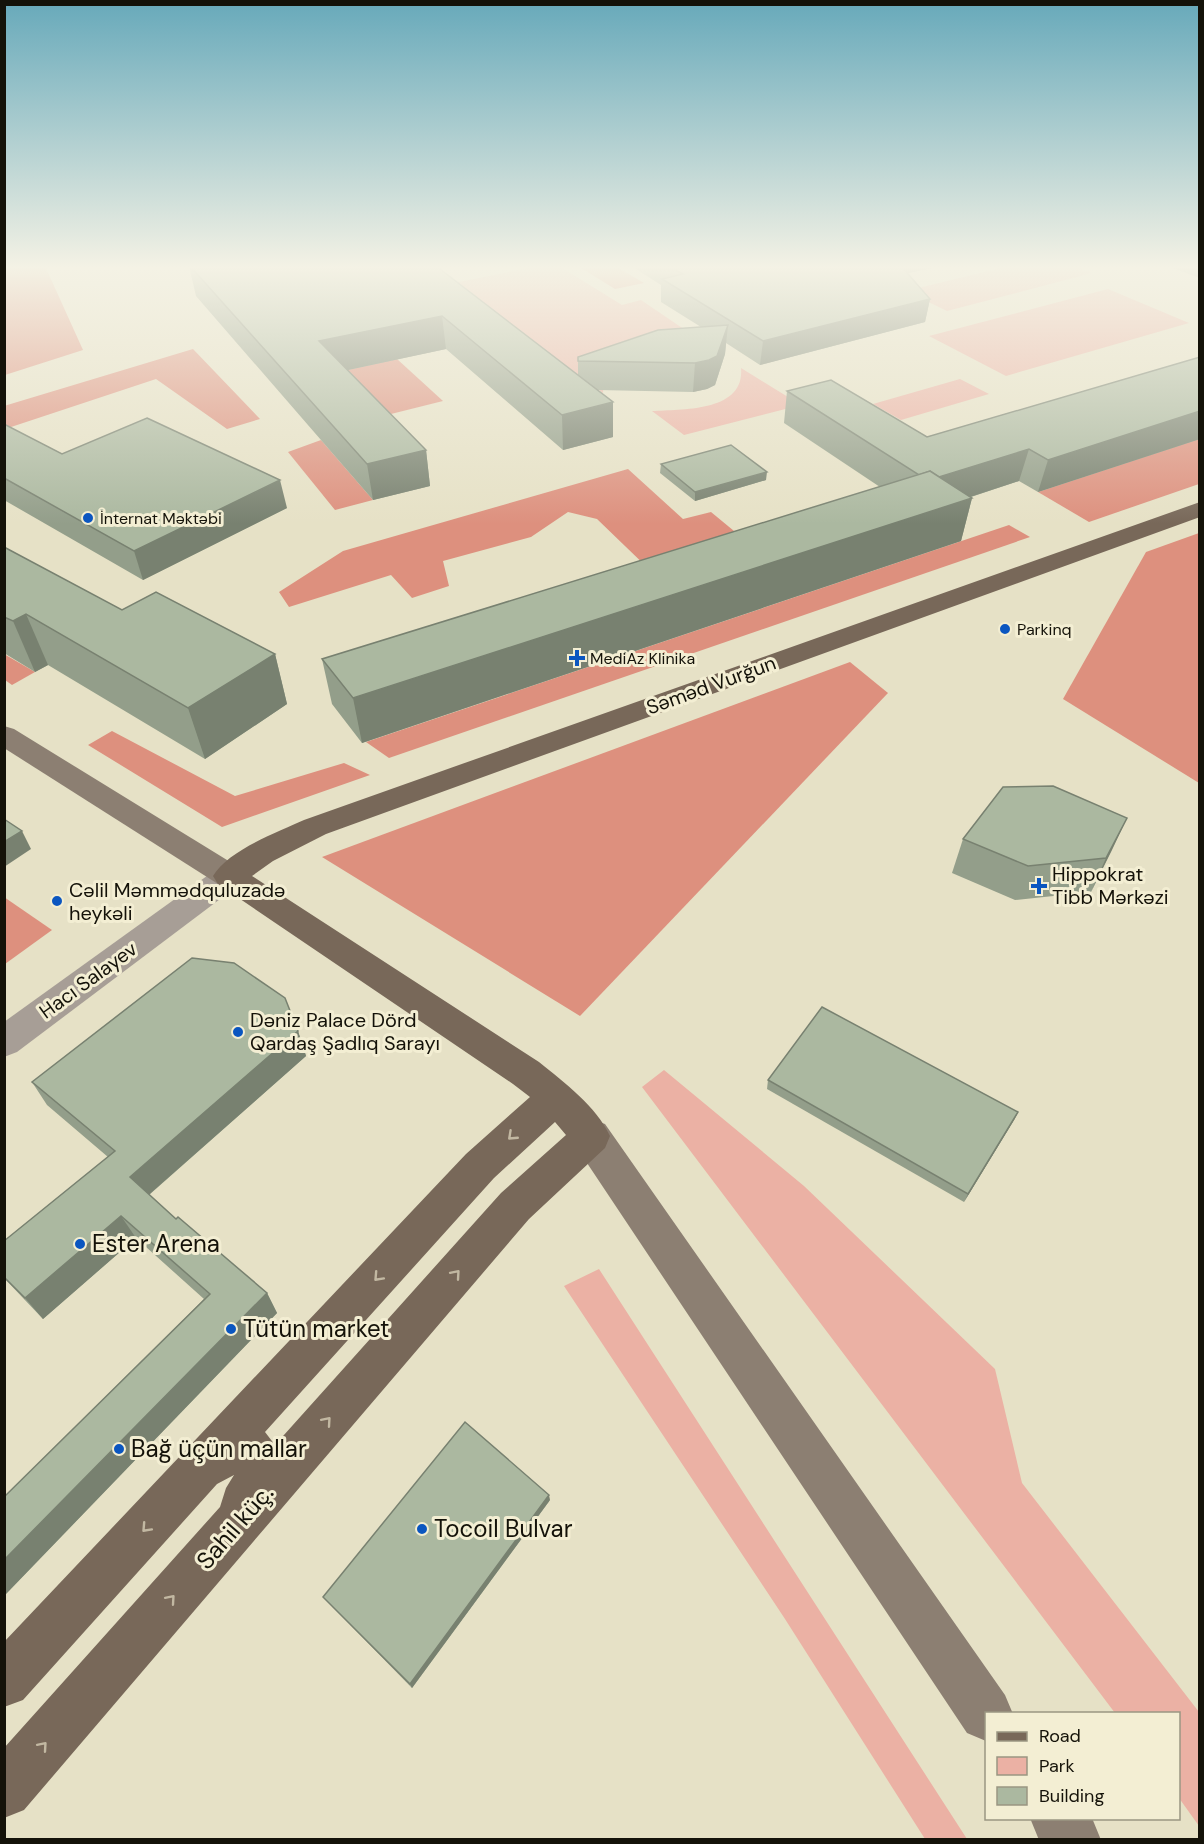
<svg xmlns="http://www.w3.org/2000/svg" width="1204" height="1844" font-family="'DM Sans',sans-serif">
<rect width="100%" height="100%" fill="#e6e1c6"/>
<g fill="#ebb1a4">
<path d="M 538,266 L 559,266 L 622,305 L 641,300 L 697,338 L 604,378 L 603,393 L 454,283 Z"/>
<path d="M 1009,266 L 1074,266 L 1092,273 L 947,311 L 906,291 Z"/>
<path d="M 1108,289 L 1189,323 L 1006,376 L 929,336 Z"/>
<path d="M 741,368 L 801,405 L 684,435 L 652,411 C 682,409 745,412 741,368 Z"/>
<path d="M 960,379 L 989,394 L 901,420 L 873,404 Z"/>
<path d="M 664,1070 L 804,1186 L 995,1369 L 1022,1483 L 1199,1712 L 1199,1826 L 1179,1798 L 1178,1714 L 1115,1713 L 642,1087 Z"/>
<path d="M 599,1269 L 967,1839 L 925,1839 L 785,1619 L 564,1286 Z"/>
</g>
<g fill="#dd907e">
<path d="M 5,266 L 45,266 L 83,350 L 5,375 Z"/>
<path d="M 578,266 L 615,266 L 644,283 L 615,289 Z"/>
<path d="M 193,349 L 260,419 L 227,429 L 156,379 L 5,429 L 4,406 Z"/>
<path d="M 397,359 L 443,401 L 367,420 L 325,375 Z"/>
<path d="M 1199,439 L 1199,484 L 1089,522 L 1038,492 Z"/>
<path d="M 321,440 L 373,500 L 335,510 L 288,452 Z"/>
<path d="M 628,469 L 683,519 L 711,512 L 751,545 L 654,574 L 597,519 L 568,512 L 531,537 L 443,561 L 449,586 L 412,598 L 391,575 L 289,607 L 279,592 L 343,551 Z"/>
<path d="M 1009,525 L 1030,537 L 389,758 L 366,742 Z"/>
<path d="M 1199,533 L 1200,533 L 1199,783 L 1063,699 L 1146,552 Z"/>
<path d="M 4,654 L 35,672 L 12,685 L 5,680 Z"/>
<path d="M 850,662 L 888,693 L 580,1016 L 322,857 Z"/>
<path d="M 112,731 L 235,796 L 344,763 L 370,775 L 222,827 L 88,745 Z"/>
<path d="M 4,897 L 52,930 L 5,964 L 4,964 Z"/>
</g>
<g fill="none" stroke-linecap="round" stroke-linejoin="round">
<path fill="#a79e96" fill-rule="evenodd" d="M 229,865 L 240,868 L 245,876 L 240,884 L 17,1052 L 4,1057 L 4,1022 L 218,868 Z"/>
<g fill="#8c7f72" fill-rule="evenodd">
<path d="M 4,726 L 14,729 L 240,868 L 245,876 L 240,884 L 229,887 L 218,884 L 4,748 Z"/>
<path d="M 591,1119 L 605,1124 L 1005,1695 L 1013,1714 L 986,1714 L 986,1741 L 967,1733 L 577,1148 L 572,1136 L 577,1124 Z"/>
<path d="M 1030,1818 L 1092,1818 L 1101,1840 L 1039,1840 Z"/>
</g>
<path fill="#786859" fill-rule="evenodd" d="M 1200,502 L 1200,517 L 326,834 L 273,861 L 252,876 L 539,1062 C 565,1083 596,1106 610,1136 L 605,1148 L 529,1219 L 24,1810 L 4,1818 L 4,1748 L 220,1507 L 226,1488 L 234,1475 L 217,1484 L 23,1700 L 4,1707 L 4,1642 L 466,1154 L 530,1097 L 513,1084 L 218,884 L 213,876 C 228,850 278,832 304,820 ZM 555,1122 L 566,1135 L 501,1193 L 275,1445 L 265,1432 L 494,1178 Z"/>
</g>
<g fill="#939e8a">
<path d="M 189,266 L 436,266 L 578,375 L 578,357 L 701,327 L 661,302 L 661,285 L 636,269 L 636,266 L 942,266 L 908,273 L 930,299 L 925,322 L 760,365 L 726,343 L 725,354 L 715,385 L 707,389 L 693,392 L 598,390 L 613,402 L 613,437 L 563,450 L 446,349 L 347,370 L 426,450 L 430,486 L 373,500 L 196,296 Z"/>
<path d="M 1167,266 L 1200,266 L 1200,278 Z"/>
<path d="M 1200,357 L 1200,439 L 1038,492 L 1019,481 L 971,497 L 972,498 L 961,541 L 362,743 L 332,704 L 322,659 L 880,487 L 784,423 L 787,391 L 927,437 Z"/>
<path d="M 4,424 L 62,454 L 287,508 L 143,580 L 4,500 Z"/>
<path d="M 661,464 L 766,480 L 695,501 L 660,473 Z"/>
<path d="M 4,547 L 122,610 L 275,654 L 287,704 L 205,759 L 48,665 L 35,672 L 4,653 Z"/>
<path d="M 1127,818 L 1091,892 L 1015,900 L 952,873 L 963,839 Z"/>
<path d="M 298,1031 L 306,1056 L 149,1195 L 176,1219 L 267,1293 L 277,1313 L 4,1596 L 4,1497 L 204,1299 L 136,1238 L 43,1319 L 4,1278 L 4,1241 L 108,1157 L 47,1105 L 32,1082 Z"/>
<path d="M 768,1080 L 1018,1112 L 1014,1120 L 964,1202 L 767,1089 Z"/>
<path d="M 550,1500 L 412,1688 L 323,1597 Z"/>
</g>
<g fill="#788170">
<path d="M 890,266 L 942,266 L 888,277 Z"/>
<path d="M 930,299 L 925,322 L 760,365 L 763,341 Z"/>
<path d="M 442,316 L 446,349 L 325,375 L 319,341 Z"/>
<path d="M 728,325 L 725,354 L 715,385 L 707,389 L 693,392 L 695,363 Z"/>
<path d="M 613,402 L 613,437 L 563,450 L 562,415 Z"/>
<path d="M 1200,411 L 1200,439 L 1038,492 L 1048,460 Z"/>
<path d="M 1029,449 L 1019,481 L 921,513 L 928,480 Z"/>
<path d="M 426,450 L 430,486 L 373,500 L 367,464 Z"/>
<path d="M 767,472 L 766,480 L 695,501 L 695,492 Z"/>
<path d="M 280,480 L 287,508 L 143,580 L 134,551 Z"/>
<path d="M 972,498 L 961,541 L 362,743 L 353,698 Z"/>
<path d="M 26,614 L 48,665 L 35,672 L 13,621 Z"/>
<path d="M 275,654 L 287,704 L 205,759 L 188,708 Z"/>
<path d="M 1127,818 L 1111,852 L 1091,892 L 1106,858 Z"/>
<path d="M 22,831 L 31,849 L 4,867 L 4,842 Z"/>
<path d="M 298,1031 L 306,1056 L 144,1199 L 130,1177 Z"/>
<path d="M 1018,1112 L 1014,1120 L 964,1202 L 968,1194 Z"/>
<path d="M 121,1216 L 136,1238 L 43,1319 L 25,1298 Z"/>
<path d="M 267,1293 L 277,1313 L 4,1596 L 4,1560 Z"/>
<path d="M 549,1495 L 550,1500 L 412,1688 L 410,1684 Z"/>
</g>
<g fill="#abb8a0" stroke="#788170" stroke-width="1.5">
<path d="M 190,266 L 436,266 L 613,402 L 562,415 L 442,316 L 319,341 L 426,450 L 367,464 Z"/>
<path d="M 668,266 L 901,266 L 930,299 L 763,341 L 662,279 L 683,274 Z"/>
<path d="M 728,325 L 717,356 L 709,360 L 695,363 L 578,361 L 578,357 L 658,330 Z"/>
<path d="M 1200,357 L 1200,411 L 1048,460 L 1029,449 L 939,477 L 930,471 L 919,475 L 787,391 L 831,380 L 927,437 Z"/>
<path d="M 147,418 L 280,480 L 134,551 L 4,478 L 4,424 L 62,454 Z"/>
<path d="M 731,445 L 767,472 L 695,492 L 661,464 Z"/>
<path d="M 930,471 L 972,498 L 353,698 L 322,659 Z"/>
<path d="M 4,547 L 122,610 L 156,592 L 275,654 L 188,708 L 26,614 L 13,621 L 4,617 Z"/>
<path d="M 1053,786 L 1127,818 L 1106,858 L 1028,866 L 963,839 L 1003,787 Z"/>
<path d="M 4,819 L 22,831 L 4,842 Z"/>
<path d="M 192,958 L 234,963 L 285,998 L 298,1031 L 130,1177 L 176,1219 L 178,1217 L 267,1293 L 4,1560 L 4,1497 L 210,1294 L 121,1216 L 25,1298 L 4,1277 L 4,1241 L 115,1151 L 32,1082 Z"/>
<path d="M 822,1007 L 1018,1112 L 968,1194 L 768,1080 Z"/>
<path d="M 465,1422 L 549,1495 L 410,1684 L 323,1597 Z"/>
</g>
<defs><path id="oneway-chevron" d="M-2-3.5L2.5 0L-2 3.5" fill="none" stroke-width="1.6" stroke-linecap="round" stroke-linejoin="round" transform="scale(1.5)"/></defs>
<g stroke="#c2b8a2">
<use href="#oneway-chevron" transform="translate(512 1136) rotate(137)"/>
<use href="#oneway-chevron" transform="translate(456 1274) rotate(-49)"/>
<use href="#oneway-chevron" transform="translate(378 1277) rotate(133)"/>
<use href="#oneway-chevron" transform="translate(327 1421) rotate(-49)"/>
<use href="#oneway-chevron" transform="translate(146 1528) rotate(133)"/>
<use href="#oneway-chevron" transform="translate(171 1599) rotate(-49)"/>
<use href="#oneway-chevron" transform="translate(43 1746) rotate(-49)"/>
</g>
<linearGradient id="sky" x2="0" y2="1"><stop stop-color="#67a9ba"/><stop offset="0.51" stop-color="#f4f2e5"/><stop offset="1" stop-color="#f4f2e5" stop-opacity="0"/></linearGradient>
<rect width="1204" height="524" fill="url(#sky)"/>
<g fill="#0b56c0" stroke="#f3eed3" stroke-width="2">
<circle cx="88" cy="518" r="6"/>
<circle cx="1005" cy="629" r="6"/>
<path d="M574 649h6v6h6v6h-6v6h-6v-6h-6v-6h6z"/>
<path d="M1036 877h6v6h6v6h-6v6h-6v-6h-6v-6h6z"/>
<circle cx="57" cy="901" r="6"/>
<circle cx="238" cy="1032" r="6"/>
<circle cx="80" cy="1244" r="6"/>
<circle cx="231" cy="1329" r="6"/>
<circle cx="119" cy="1449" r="6"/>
<circle cx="422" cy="1529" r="6"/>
</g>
<g text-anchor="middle" stroke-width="6" stroke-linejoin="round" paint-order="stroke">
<g font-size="16" fill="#141209" stroke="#f3eed3" text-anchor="start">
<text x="100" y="524">İnternat Məktəbi</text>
<text x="1017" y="635">Parkinq</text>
<text x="590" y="664">MediAz Klinika</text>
</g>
<g font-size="20" fill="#141209" stroke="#f3eed3">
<text transform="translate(711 685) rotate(-20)" y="7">Səməd Vurğun</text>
<text transform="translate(88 980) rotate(-36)" y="7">Hacı Salayev</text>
</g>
<g font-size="20" fill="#141209" stroke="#f3eed3" text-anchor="start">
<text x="1052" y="881">Hippokrat<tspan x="1052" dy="23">Tibb Mərkəzi</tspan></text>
<text x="69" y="897">Cəlil Məmmədquluzadə<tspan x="69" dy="23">heykəli</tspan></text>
<text x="250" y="1027">Dəniz Palace Dörd<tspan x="250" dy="23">Qardaş Şadlıq Sarayı</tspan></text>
</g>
<g font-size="24" fill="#141209" stroke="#f3eed3" text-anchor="start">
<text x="92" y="1252">Ester Arena</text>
<text x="243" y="1337">Tütün market</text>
<text x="131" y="1457">Bağ üçün mallar</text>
<text x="434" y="1537">Tocoil Bulvar</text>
</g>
<g font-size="24" fill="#141209" stroke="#f3eed3">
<text transform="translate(235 1527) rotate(-49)" y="8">Sahil küç.</text>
</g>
</g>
<rect width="1204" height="1844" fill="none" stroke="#141209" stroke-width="12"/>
<rect x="985" y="1712" width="195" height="108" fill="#f3eed3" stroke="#9a9682" stroke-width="1.5"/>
<rect x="997" y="1732" width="30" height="9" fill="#786859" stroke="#9a9682" stroke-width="1.5"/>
<text x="1039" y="1742" font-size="18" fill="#141209">Road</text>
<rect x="997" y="1757" width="30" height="18" fill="#ebb1a4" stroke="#9a9682" stroke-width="1.5"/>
<text x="1039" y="1772" font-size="18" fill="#141209">Park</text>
<rect x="997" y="1787" width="30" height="18" fill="#abb8a0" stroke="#9a9682" stroke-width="1.5"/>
<text x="1039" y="1802" font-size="18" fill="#141209">Building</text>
</svg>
